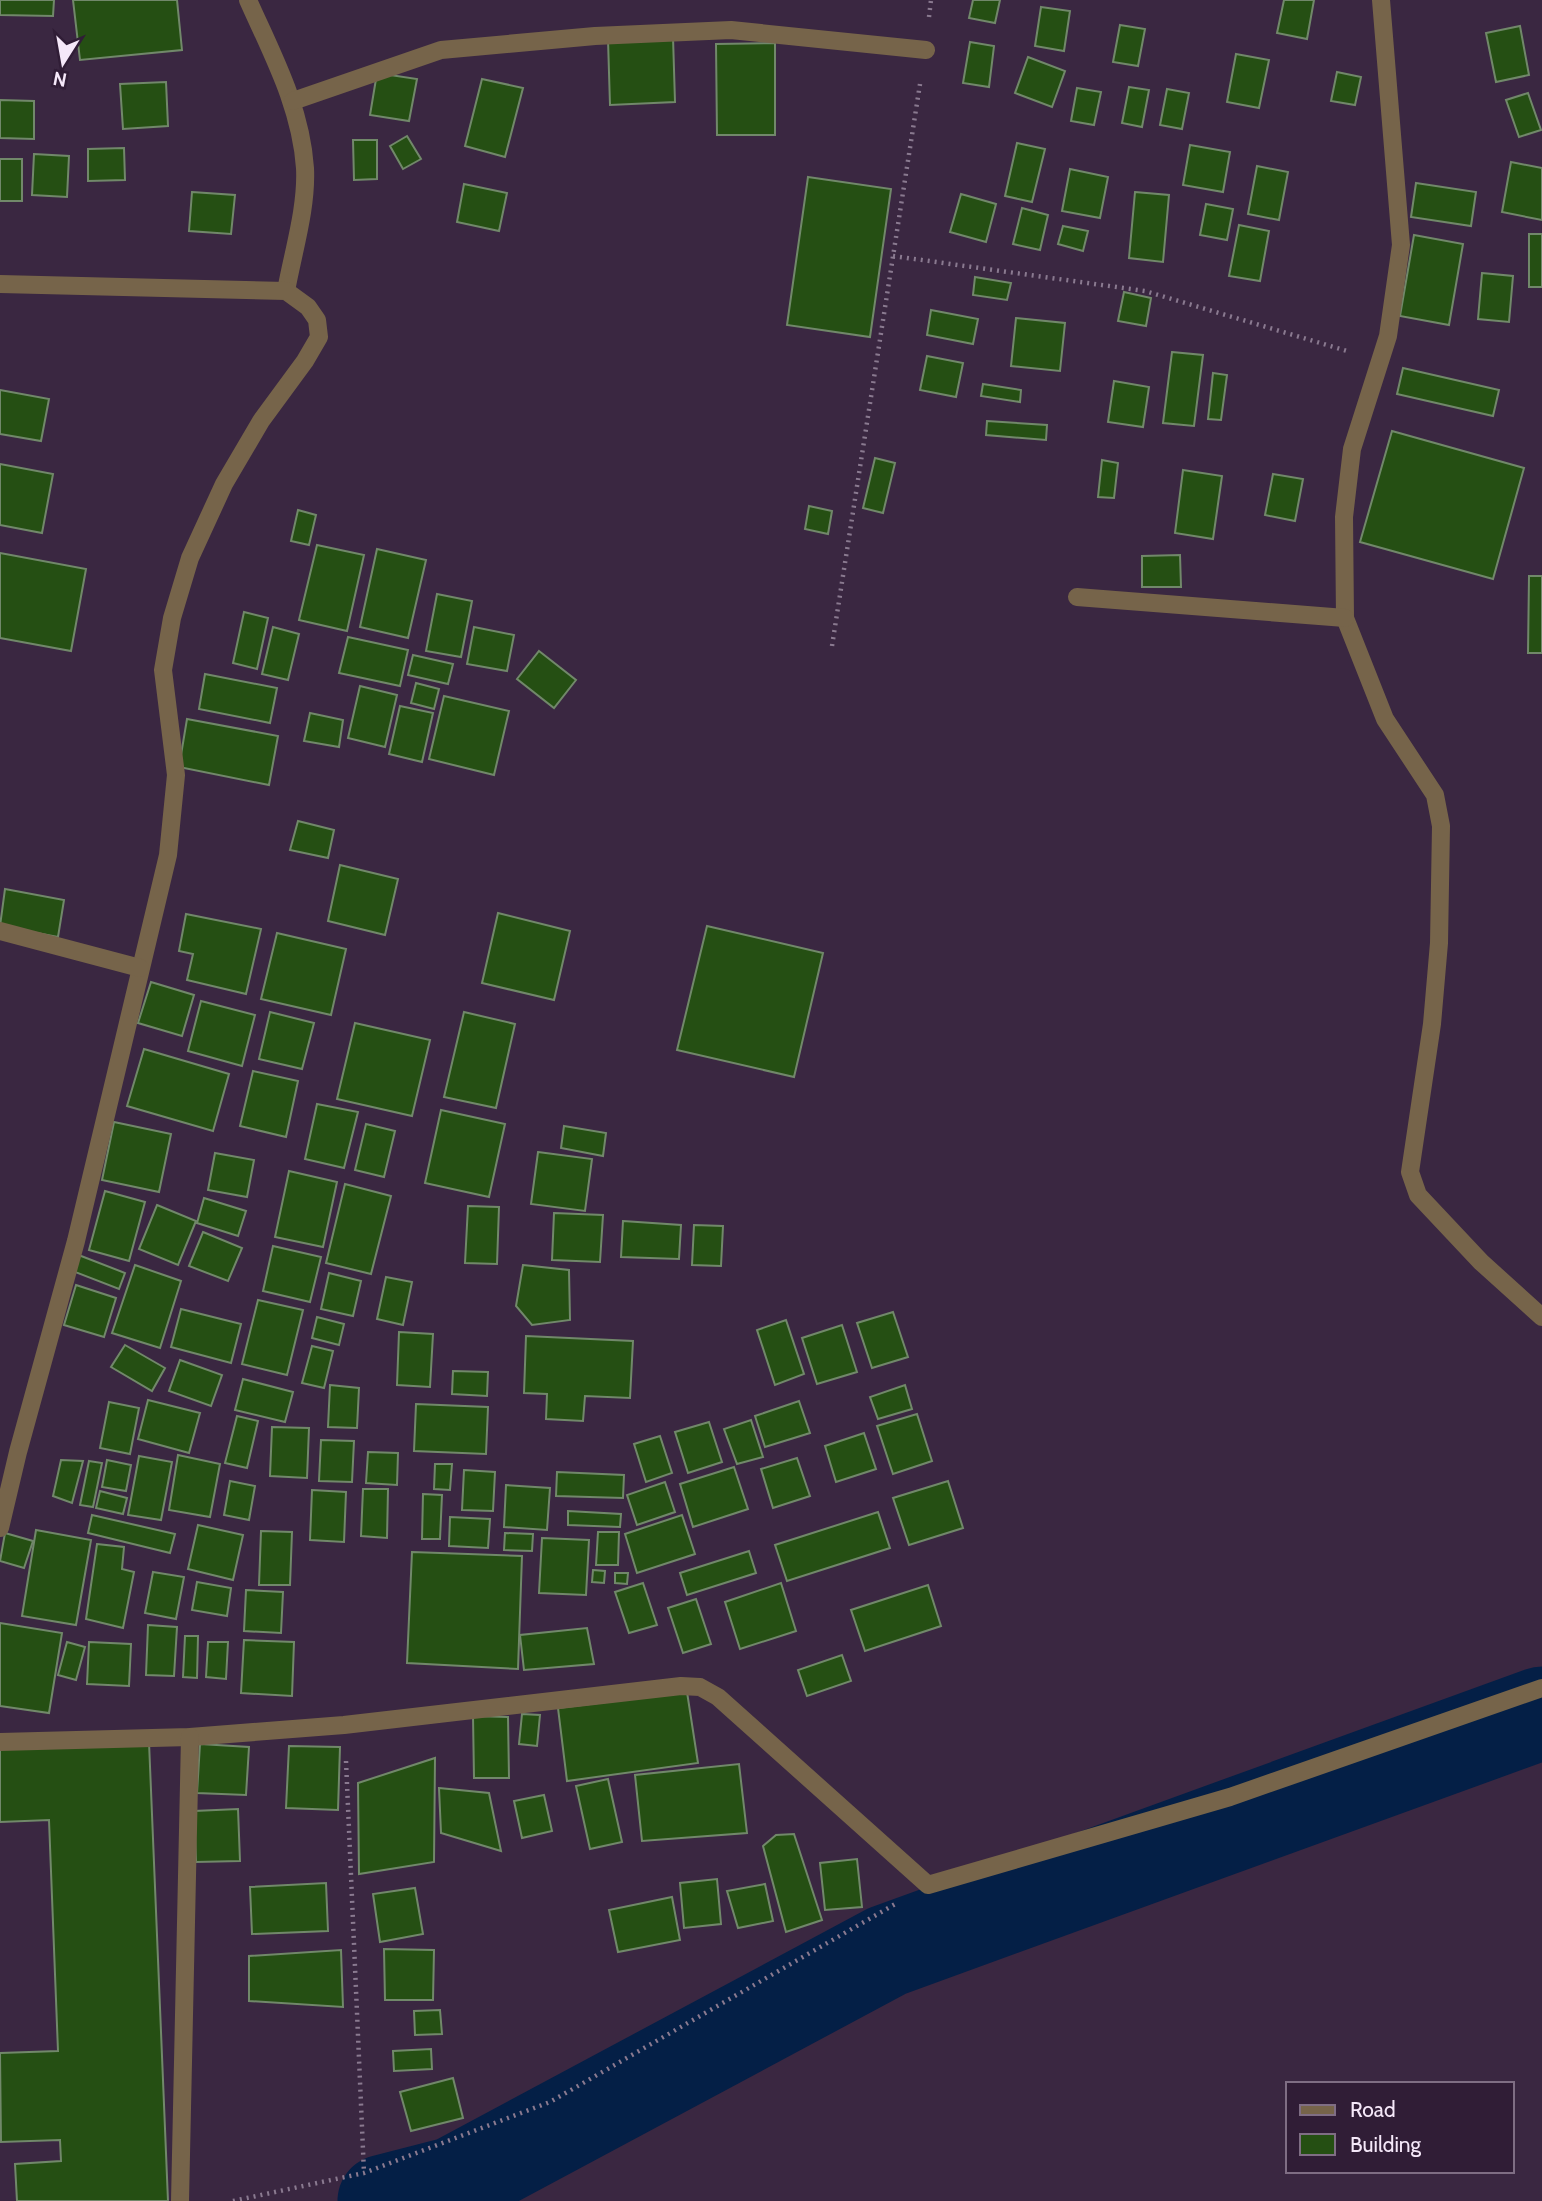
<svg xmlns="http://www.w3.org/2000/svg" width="1542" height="2201" font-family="Cabin,sans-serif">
<rect width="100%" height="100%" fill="#3a2741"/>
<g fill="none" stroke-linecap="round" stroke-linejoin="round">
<path stroke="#041f46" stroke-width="93" d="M 384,2201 L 454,2183 L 887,1951 L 1542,1713"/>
</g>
<g fill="#254f13" stroke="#71886a" stroke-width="2">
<path d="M 0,0 L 54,0 L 53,16 L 0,15 Z"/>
<path d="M 73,0 L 177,0 L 182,50 L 80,60 Z"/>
<path d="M 973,0 L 1000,0 L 995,23 L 969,18 Z"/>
<path d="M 1284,0 L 1314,0 L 1307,39 L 1277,33 Z"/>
<path d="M 1041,7 L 1070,11 L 1064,51 L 1035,46 Z"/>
<path d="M 1120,25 L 1145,29 L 1138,66 L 1113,62 Z"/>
<path d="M 1520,26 L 1529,75 L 1496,82 L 1486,33 Z"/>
<path d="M 673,37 L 675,102 L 610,105 L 608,40 Z"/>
<path d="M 970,42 L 994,46 L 989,87 L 963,83 Z"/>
<path d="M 775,43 L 775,135 L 717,135 L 716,44 Z"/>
<path d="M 1236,54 L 1269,60 L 1259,108 L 1227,102 Z"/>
<path d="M 1028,57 L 1065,71 L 1052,107 L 1015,93 Z"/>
<path d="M 1337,72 L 1361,77 L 1355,105 L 1331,101 Z"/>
<path d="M 377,73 L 417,79 L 409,121 L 370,115 Z"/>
<path d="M 482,79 L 523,88 L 505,157 L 465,146 Z"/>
<path d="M 166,82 L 168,126 L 123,129 L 120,84 Z"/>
<path d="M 1129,87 L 1149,90 L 1142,127 L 1122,123 Z"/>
<path d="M 1077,88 L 1101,92 L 1094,125 L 1071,121 Z"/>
<path d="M 1167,89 L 1189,93 L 1182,129 L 1160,125 Z"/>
<path d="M 1528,93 L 1541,130 L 1519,137 L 1506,100 Z"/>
<path d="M 0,100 L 34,101 L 34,139 L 0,138 Z"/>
<path d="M 407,136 L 421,159 L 403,169 L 390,146 Z"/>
<path d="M 353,140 L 377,140 L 377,179 L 354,180 Z"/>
<path d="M 1017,143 L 1045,149 L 1032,202 L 1005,196 Z"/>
<path d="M 1190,145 L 1230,152 L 1223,192 L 1183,185 Z"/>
<path d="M 124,148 L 125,180 L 88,181 L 88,149 Z"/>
<path d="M 34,154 L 69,156 L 67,197 L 32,195 Z"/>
<rect x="0" y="159" width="22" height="42"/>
<path d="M 1511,162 L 1542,168 L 1542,220 L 1502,212 Z"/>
<path d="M 1257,166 L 1288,172 L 1279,220 L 1248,214 Z"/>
<path d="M 1070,169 L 1108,177 L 1100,218 L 1062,211 Z"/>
<path d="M 808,177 L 891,189 L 870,337 L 787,325 Z"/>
<path d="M 1416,183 L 1476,192 L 1471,226 L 1411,217 Z"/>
<path d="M 464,184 L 507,193 L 499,231 L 457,222 Z"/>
<path d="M 192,192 L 235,195 L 231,234 L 189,231 Z"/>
<path d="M 1135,192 L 1169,195 L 1163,262 L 1129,258 Z"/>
<path d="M 961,194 L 996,204 L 986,242 L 950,232 Z"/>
<path d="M 1206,204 L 1233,209 L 1227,240 L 1200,235 Z"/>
<path d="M 1022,208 L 1048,215 L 1040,250 L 1013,244 Z"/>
<path d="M 1239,225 L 1269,231 L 1260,281 L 1229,276 Z"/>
<path d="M 1063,226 L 1088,231 L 1083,251 L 1058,244 Z"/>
<rect x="1529" y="234" width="13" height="53"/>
<path d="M 1414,235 L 1463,244 L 1449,325 L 1400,316 Z"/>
<path d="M 1482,273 L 1513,276 L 1509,322 L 1478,319 Z"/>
<path d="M 975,277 L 1011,283 L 1007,300 L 973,295 Z"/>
<path d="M 1124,292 L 1151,298 L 1146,326 L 1118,321 Z"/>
<path d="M 931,310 L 978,319 L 973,344 L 927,335 Z"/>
<path d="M 1016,318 L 1065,323 L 1060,371 L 1011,366 Z"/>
<path d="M 1172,352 L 1203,355 L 1194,426 L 1163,423 Z"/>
<path d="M 927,356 L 963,363 L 956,397 L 920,390 Z"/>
<path d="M 1403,368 L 1499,390 L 1493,416 L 1397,394 Z"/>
<path d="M 1213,373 L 1227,375 L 1221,420 L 1208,419 Z"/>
<path d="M 1114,381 L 1149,387 L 1143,427 L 1108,422 Z"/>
<path d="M 983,384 L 1021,390 L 1020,402 L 981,396 Z"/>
<path d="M 0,390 L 49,399 L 41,441 L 0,434 Z"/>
<path d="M 987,421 L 1047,425 L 1046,440 L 986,435 Z"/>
<path d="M 1392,431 L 1524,468 L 1493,579 L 1360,542 Z"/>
<path d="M 875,458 L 895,463 L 883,513 L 863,508 Z"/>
<path d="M 1102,460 L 1118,463 L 1114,498 L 1098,497 Z"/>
<path d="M 0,464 L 53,474 L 42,533 L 0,525 Z"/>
<path d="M 1183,470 L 1222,476 L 1213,539 L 1175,533 Z"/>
<path d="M 1273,474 L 1303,479 L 1295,521 L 1265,515 Z"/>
<path d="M 809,506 L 832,511 L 828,534 L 805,529 Z"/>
<path d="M 298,510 L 316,515 L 309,545 L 291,541 Z"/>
<path d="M 317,545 L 364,555 L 347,631 L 299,620 Z"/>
<path d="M 377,549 L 426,560 L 408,638 L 360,627 Z"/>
<path d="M 0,553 L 86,569 L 71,651 L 0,638 Z"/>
<path d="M 1180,555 L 1181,587 L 1142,587 L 1142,556 Z"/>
<path d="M 1529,576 L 1542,576 L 1542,653 L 1528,653 Z"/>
<path d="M 437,594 L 472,601 L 461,657 L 426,651 Z"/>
<path d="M 244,612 L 268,618 L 257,669 L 233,663 Z"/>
<path d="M 273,627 L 299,634 L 288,680 L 262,674 Z"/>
<path d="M 474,627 L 514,635 L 507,671 L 467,664 Z"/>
<path d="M 348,637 L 408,650 L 400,686 L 339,673 Z"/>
<path d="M 539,651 L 576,680 L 554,708 L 517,679 Z"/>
<path d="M 413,655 L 453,664 L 448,684 L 408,675 Z"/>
<path d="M 205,674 L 277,688 L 270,723 L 199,709 Z"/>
<path d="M 416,683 L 439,689 L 434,709 L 411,703 Z"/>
<path d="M 360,686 L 397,695 L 385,747 L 348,738 Z"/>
<path d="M 444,696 L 509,711 L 494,775 L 429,759 Z"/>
<path d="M 400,706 L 433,713 L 422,762 L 389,754 Z"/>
<path d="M 310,713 L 343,720 L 339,747 L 304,741 Z"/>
<path d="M 187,719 L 278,736 L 269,785 L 179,767 Z"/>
<path d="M 298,821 L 334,830 L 328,858 L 290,850 Z"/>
<path d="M 340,865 L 398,879 L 385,935 L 328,921 Z"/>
<path d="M 5,889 L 64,900 L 58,937 L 0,926 Z"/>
<path d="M 498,913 L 570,931 L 554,1000 L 482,983 Z"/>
<path d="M 186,914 L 261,929 L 246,994 L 187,980 L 193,954 L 179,951 Z"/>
<path d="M 707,926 L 823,953 L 794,1077 L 677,1050 Z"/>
<path d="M 277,933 L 346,949 L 331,1015 L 261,999 Z"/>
<path d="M 151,982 L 194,995 L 182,1036 L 138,1023 Z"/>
<path d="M 201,1001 L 255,1015 L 242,1066 L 188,1051 Z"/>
<path d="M 270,1012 L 314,1023 L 302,1069 L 259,1059 Z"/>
<path d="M 464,1012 L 515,1024 L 496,1108 L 444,1097 Z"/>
<path d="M 355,1023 L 430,1040 L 412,1116 L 337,1099 Z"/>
<path d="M 144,1049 L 229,1074 L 213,1131 L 127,1106 Z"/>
<path d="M 253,1071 L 298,1081 L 286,1137 L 240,1126 Z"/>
<path d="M 317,1104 L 358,1112 L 344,1168 L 305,1159 Z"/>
<path d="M 441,1110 L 505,1124 L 489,1197 L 425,1183 Z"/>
<path d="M 114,1122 L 171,1134 L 159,1192 L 102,1180 Z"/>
<path d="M 366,1124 L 395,1131 L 384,1177 L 355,1170 Z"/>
<path d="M 564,1126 L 606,1133 L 603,1156 L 561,1148 Z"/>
<path d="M 538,1152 L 592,1159 L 585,1211 L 531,1204 Z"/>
<path d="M 215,1153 L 254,1160 L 247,1197 L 208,1190 Z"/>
<path d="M 289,1171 L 337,1182 L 323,1247 L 275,1237 Z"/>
<path d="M 345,1184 L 391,1196 L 371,1274 L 326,1263 Z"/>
<path d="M 105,1191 L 145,1202 L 129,1261 L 89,1250 Z"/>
<path d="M 204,1198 L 246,1211 L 238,1236 L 197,1223 Z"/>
<path d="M 157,1205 L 196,1221 L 178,1265 L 139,1249 Z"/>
<path d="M 468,1206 L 499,1207 L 497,1264 L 465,1263 Z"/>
<path d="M 554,1213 L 603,1215 L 600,1262 L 552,1260 Z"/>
<path d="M 623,1221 L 681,1225 L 679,1259 L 621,1257 Z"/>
<path d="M 694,1225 L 723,1226 L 721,1266 L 692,1265 Z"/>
<path d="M 203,1232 L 242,1248 L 228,1281 L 189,1266 Z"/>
<path d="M 273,1246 L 321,1257 L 310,1302 L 263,1291 Z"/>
<path d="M 76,1254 L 125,1273 L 119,1289 L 70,1270 Z"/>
<path d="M 135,1265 L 181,1281 L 160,1348 L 112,1333 Z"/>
<path d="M 523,1265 L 569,1270 L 570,1320 L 532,1325 L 516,1306 Z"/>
<path d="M 329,1273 L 361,1281 L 353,1316 L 321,1309 Z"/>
<path d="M 386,1277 L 412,1282 L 403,1325 L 377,1319 Z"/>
<path d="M 76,1285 L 116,1298 L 104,1337 L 64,1325 Z"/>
<path d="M 258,1300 L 303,1310 L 287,1375 L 242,1364 Z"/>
<path d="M 181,1309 L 241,1324 L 231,1363 L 171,1347 Z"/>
<path d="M 893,1312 L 908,1357 L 872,1368 L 857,1323 Z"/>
<path d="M 317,1317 L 344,1324 L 339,1345 L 312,1338 Z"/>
<path d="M 786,1320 L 804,1374 L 775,1385 L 757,1330 Z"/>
<path d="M 842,1325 L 857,1372 L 817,1384 L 802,1338 Z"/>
<path d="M 399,1332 L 433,1334 L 430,1387 L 397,1385 Z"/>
<path d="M 526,1336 L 633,1341 L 630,1398 L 585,1396 L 583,1421 L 546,1419 L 547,1394 L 524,1393 Z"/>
<path d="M 125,1345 L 165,1368 L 152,1391 L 111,1367 Z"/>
<path d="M 312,1346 L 333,1351 L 324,1388 L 302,1383 Z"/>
<path d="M 180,1360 L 222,1375 L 211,1406 L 169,1391 Z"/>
<path d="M 453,1371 L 488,1372 L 487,1396 L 452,1394 Z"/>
<path d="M 243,1379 L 293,1392 L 285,1422 L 235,1410 Z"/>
<path d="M 330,1385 L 359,1388 L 357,1428 L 328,1427 Z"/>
<path d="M 905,1385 L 912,1409 L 878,1419 L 870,1397 Z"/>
<path d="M 148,1400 L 200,1413 L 189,1453 L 138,1439 Z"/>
<path d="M 799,1401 L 810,1433 L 765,1447 L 755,1416 Z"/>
<path d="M 109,1402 L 139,1408 L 130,1454 L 100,1448 Z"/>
<path d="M 416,1404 L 488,1407 L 486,1454 L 414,1451 Z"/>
<path d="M 917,1414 L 932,1461 L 893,1474 L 877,1426 Z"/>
<path d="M 237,1416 L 258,1421 L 247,1468 L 225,1463 Z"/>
<path d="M 751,1420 L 763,1457 L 737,1464 L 724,1429 Z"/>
<path d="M 709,1422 L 722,1462 L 688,1473 L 675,1432 Z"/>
<path d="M 272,1427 L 309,1428 L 307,1478 L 270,1476 Z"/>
<path d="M 864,1433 L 876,1469 L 836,1482 L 825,1446 Z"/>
<path d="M 660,1436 L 672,1473 L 646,1482 L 634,1444 Z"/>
<path d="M 321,1440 L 354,1441 L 352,1482 L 319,1481 Z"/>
<path d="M 368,1452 L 398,1453 L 397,1485 L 366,1483 Z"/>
<path d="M 178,1455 L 220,1464 L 210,1517 L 169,1510 Z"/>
<path d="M 139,1456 L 172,1462 L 161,1520 L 128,1515 Z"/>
<path d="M 797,1458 L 810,1496 L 773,1508 L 761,1469 Z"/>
<path d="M 61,1460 L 83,1461 L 72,1503 L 53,1496 Z"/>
<path d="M 107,1460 L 131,1465 L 126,1491 L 102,1487 Z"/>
<path d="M 89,1461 L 102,1463 L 93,1507 L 80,1505 Z"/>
<path d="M 435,1464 L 452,1464 L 450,1490 L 434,1489 Z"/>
<path d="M 734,1467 L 748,1509 L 693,1527 L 680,1484 Z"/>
<path d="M 464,1470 L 495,1472 L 493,1511 L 462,1510 Z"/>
<path d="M 557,1472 L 624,1475 L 623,1498 L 556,1496 Z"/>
<path d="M 230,1481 L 255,1486 L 249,1520 L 224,1515 Z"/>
<path d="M 948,1481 L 963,1528 L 909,1545 L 893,1498 Z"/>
<path d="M 665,1482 L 675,1512 L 637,1525 L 627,1495 Z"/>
<path d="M 506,1485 L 550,1488 L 547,1530 L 504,1527 Z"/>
<path d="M 363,1489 L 388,1489 L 387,1538 L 361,1536 Z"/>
<path d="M 312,1490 L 346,1492 L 344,1542 L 310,1540 Z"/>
<path d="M 100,1491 L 127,1498 L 123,1514 L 96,1508 Z"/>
<path d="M 423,1494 L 442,1495 L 440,1539 L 422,1539 Z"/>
<path d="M 568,1511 L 621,1514 L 620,1527 L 568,1525 Z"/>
<path d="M 878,1512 L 890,1548 L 787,1581 L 775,1545 Z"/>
<path d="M 92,1515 L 175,1534 L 170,1553 L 88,1533 Z"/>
<path d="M 682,1515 L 695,1554 L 637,1573 L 625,1534 Z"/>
<path d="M 450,1517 L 490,1519 L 488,1548 L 449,1546 Z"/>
<path d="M 198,1525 L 243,1535 L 233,1580 L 188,1569 Z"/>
<path d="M 36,1530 L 91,1540 L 76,1625 L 22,1616 Z"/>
<path d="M 261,1531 L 292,1532 L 290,1585 L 259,1585 Z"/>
<path d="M 598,1532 L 619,1532 L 618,1565 L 596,1565 Z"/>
<path d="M 5,1533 L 33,1541 L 24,1568 L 0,1561 Z"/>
<path d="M 505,1533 L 533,1534 L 532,1551 L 504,1550 Z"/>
<path d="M 542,1538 L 589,1540 L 586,1595 L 539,1593 Z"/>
<path d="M 97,1544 L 124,1547 L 122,1569 L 134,1572 L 123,1628 L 86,1619 Z"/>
<path d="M 749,1551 L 756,1573 L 687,1595 L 680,1573 Z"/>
<path d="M 412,1552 L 522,1556 L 518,1669 L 407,1663 Z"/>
<path d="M 593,1570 L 605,1571 L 604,1583 L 592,1582 Z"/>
<path d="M 153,1572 L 184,1577 L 176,1619 L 145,1613 Z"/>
<path d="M 615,1573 L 628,1573 L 627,1584 L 615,1583 Z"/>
<path d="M 197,1582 L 231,1588 L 227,1616 L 192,1610 Z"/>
<path d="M 643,1583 L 657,1625 L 629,1633 L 615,1592 Z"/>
<path d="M 781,1583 L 796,1631 L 740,1649 L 725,1602 Z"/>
<path d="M 928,1585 L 941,1626 L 865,1651 L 851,1610 Z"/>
<path d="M 246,1590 L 283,1592 L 281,1633 L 244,1631 Z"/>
<path d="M 696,1599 L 711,1644 L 683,1653 L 668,1608 Z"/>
<path d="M 0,1623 L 62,1633 L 49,1713 L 0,1706 Z"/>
<path d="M 148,1625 L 177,1627 L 174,1676 L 146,1675 Z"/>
<path d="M 587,1628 L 594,1664 L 524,1670 L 520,1635 Z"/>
<path d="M 185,1636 L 198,1636 L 197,1678 L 183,1677 Z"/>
<path d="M 244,1640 L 294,1642 L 292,1696 L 241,1693 Z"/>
<path d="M 67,1642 L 85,1647 L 76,1680 L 58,1675 Z"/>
<path d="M 89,1642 L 131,1644 L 129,1686 L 87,1684 Z"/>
<path d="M 208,1642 L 228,1642 L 226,1679 L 206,1677 Z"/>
<path d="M 842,1655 L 851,1681 L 807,1696 L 798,1670 Z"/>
<path d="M 687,1692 L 698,1763 L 567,1781 L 558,1708 Z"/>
<path d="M 522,1714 L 540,1715 L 537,1746 L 519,1744 Z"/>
<path d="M 473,1716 L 508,1717 L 509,1778 L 474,1778 Z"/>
<path d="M 149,1742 L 168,2201 L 17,2201 L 15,2164 L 61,2161 L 60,2140 L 1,2142 L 0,2053 L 58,2051 L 49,1820 L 0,1822 L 0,1747 Z"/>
<path d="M 200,1744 L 249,1747 L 246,1795 L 197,1793 Z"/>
<path d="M 289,1746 L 340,1747 L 338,1810 L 286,1808 Z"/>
<path d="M 435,1758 L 434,1862 L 359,1874 L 358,1783 Z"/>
<path d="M 739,1764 L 747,1833 L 642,1841 L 635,1775 Z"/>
<path d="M 608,1779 L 622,1842 L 590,1849 L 576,1786 Z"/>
<path d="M 439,1788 L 489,1793 L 501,1851 L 441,1833 Z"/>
<path d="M 544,1795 L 552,1831 L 522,1838 L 514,1801 Z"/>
<path d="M 238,1809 L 240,1861 L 196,1862 L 194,1811 Z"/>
<path d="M 794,1834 L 822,1920 L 786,1932 L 763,1846 L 776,1835 Z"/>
<path d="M 857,1859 L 862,1907 L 825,1910 L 820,1863 Z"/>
<path d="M 717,1879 L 721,1924 L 684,1928 L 680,1883 Z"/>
<path d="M 326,1883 L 328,1931 L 252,1934 L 250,1887 Z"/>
<path d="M 765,1884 L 773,1921 L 738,1928 L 727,1891 Z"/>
<path d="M 415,1888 L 423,1934 L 380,1942 L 373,1894 Z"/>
<path d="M 672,1897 L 680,1940 L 618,1952 L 609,1910 Z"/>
<path d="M 384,1949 L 434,1950 L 433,2000 L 385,2000 Z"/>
<path d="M 341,1950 L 343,2007 L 249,2001 L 249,1956 Z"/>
<path d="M 440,2010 L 442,2034 L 415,2035 L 414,2011 Z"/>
<path d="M 431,2049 L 432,2069 L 394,2071 L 393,2051 Z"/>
<path d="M 453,2078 L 463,2118 L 411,2131 L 400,2092 Z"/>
</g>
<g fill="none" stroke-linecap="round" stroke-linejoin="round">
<g stroke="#8a7a90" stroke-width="4.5" stroke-dasharray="2 5" stroke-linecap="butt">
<path d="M 929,17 L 931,0"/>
<path d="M 893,256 L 1145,291 L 1347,351"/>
<path d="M 832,646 L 920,84"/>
<path d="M 346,1761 L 364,2173"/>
<path d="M 233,2201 L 364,2173 L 550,2102 L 897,1903"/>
</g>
<g stroke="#76644a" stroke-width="18">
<path d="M 248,0 C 272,54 301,107 305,168 C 307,208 293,252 286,291"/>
<path d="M 1381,0 L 1401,245 L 1388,336 L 1352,449 L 1344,517 L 1345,618 L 1385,719 L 1435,795 L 1441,826 L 1439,943 L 1432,1024 L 1410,1172 L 1418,1195 L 1481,1262 L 1542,1317"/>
<path d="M 293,101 L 441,50 L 595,36 L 731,30 L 926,50"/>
<path d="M 0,284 L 286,291 L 308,307 L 317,320 L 319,337 L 305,361 L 261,421 L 224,484 L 190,558 L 172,618 L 163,670 L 176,775 L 168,855 L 76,1241 L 18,1452 L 0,1528"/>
<path d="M 1077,597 L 1345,618"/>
<path d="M 0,931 L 140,968"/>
<path d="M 0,1742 L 190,1737 L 344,1725 L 681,1686 L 700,1687 L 718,1697 L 928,1885 L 1230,1797 L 1542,1688"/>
<path d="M 180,2201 L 190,1737"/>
</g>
</g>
<rect x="1286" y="2082" width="228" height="91" fill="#301d36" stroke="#7f6e84" stroke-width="2"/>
<rect x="1300" y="2105" width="35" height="10" fill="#76644a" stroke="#7f6e84" stroke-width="2"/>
<text x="1350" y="2117" font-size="21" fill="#f5e8f9">Road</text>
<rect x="1300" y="2134" width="35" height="21" fill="#254f13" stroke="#7f6e84" stroke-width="2"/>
<text x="1350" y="2152" font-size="21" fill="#f5e8f9">Building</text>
<g transform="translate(63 63) rotate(191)" stroke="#301d36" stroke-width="5" paint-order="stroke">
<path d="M0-5L12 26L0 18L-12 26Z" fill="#f5e8f9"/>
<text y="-10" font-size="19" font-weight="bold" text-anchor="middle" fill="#f5e8f9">N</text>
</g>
</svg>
